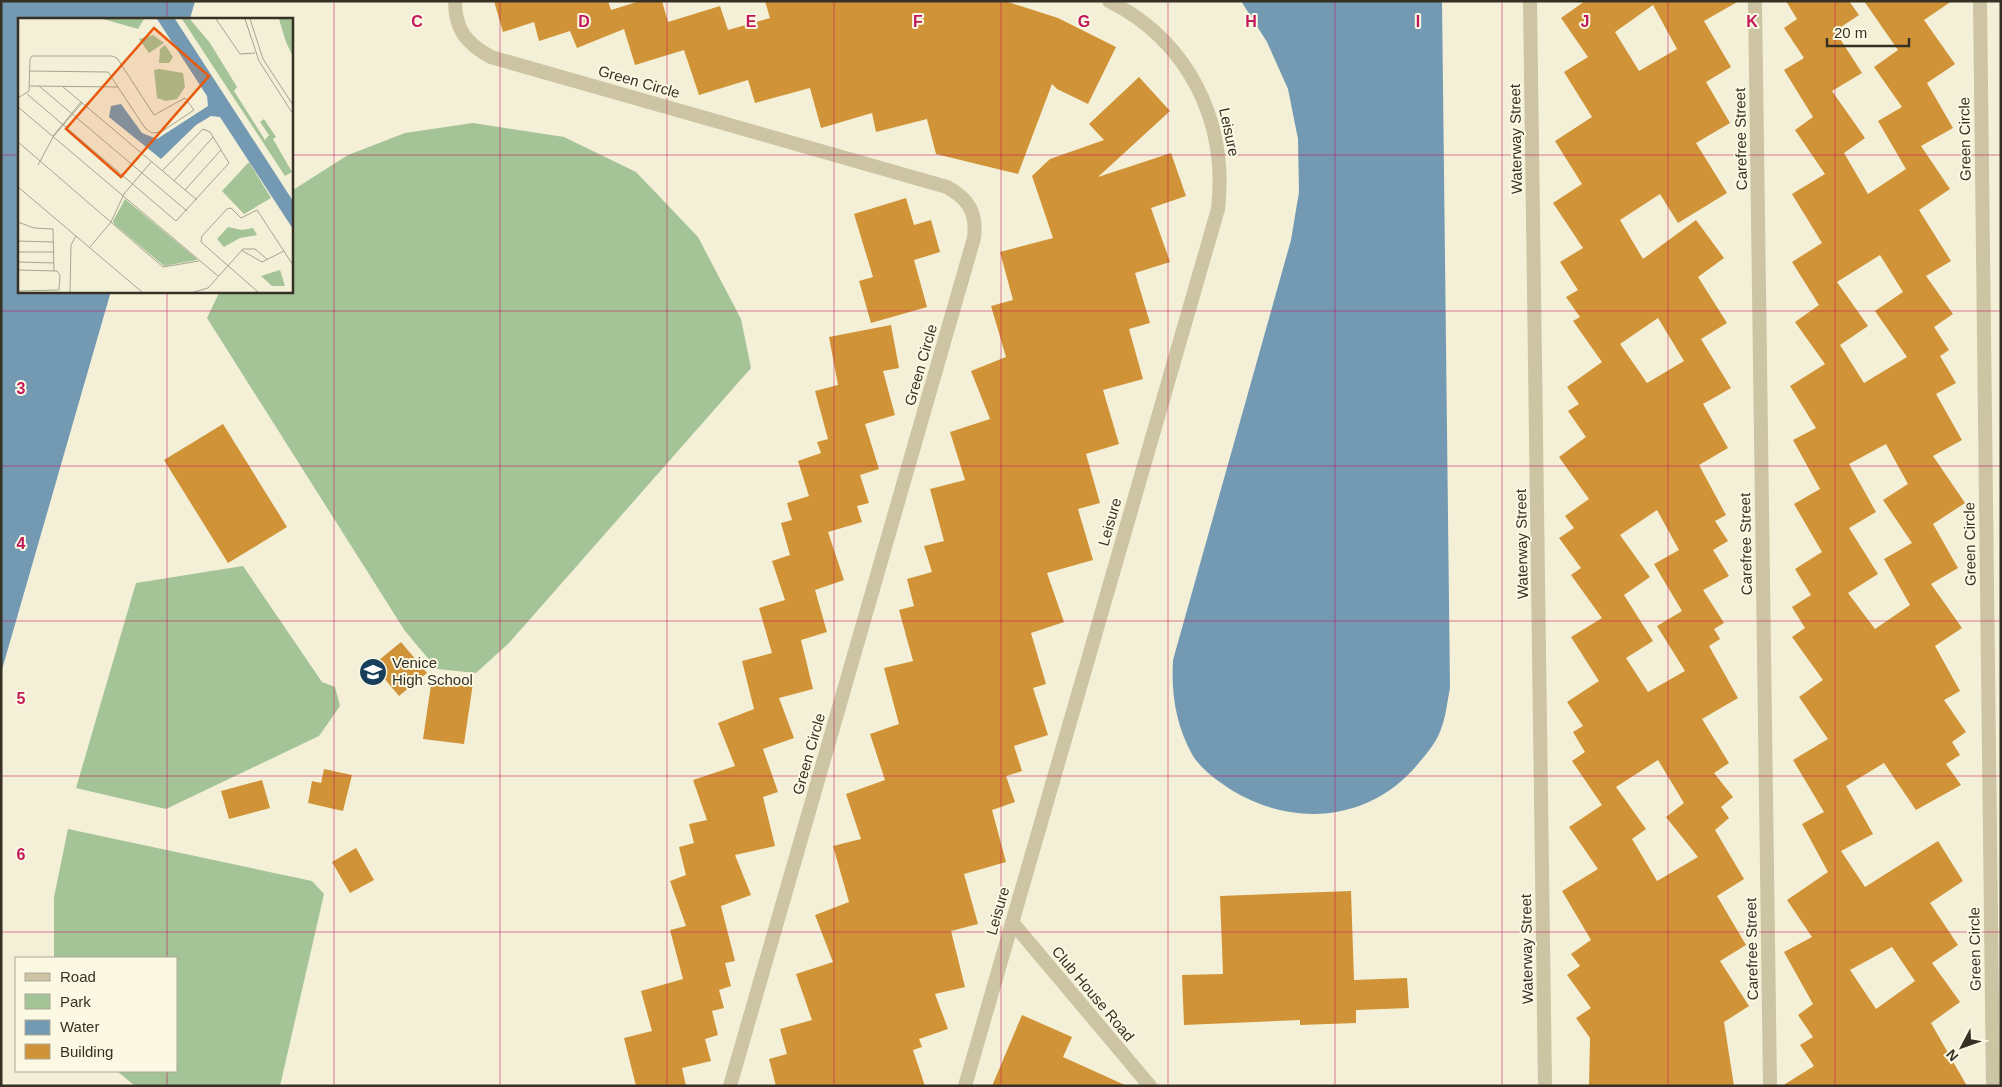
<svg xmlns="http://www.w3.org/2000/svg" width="2002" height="1087" font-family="Arial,sans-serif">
<rect width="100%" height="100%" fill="#f3f0d7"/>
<g fill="#a4c396">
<path d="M 473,123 L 564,137 L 636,172 L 698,237 L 741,319 L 751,368 L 509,643 L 476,673 L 437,669 L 405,631 L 207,318 L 220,291 L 291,291 L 291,191 L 293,190 L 348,155 L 405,133 Z"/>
<path d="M 243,566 L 322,682 L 335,687 L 340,706 L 319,736 L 166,809 L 76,788 L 136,583 Z"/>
<path d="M 68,829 L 312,881 L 324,894 L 280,1086 L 135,1086 L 117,1071 L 176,1071 L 176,958 L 54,958 L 54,897 Z"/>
</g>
<g fill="#7399b3">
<path d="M 1,1 L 195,1 L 190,19 L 19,19 L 19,291 L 111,291 L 1,673 Z"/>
<path d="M 1241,1 L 1442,1 L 1450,688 C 1447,702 1446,717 1441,729 C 1437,742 1426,754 1418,764 C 1371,821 1295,828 1233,791 C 1219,782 1202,770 1193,756 C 1176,726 1171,694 1173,660 L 1291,240 L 1299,192 L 1298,139 L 1288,89 L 1267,42 Z"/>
</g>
<g fill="#d19337" fill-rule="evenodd">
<path d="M 494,1 L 608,1 L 611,10 L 640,1 L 662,1 L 668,22 L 720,6 L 728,30 L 770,18 L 765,1 L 1005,1 L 1058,18 L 1116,47 L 1088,104 L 1057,89 L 1052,84 L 1018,174 L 936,154 L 927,119 L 876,132 L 872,113 L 821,128 L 810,88 L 755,103 L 748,80 L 699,95 L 684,50 L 635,65 L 624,29 L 577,48 L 570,31 L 539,41 L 534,22 L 503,32 Z"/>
<path d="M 1585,1 L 1739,1 L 1704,21 L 1731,67 L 1706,82 L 1730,123 L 1696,143 L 1727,193 L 1678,223 L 1660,194 L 1620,220 L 1643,259 L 1696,220 L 1724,258 L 1698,277 L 1727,323 L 1701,339 L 1731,388 L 1703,404 L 1728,448 L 1699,465 L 1726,515 L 1715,521 L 1728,541 L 1713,550 L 1729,576 L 1703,590 L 1724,623 L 1714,629 L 1720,639 L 1709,646 L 1738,698 L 1702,719 L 1729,763 L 1714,773 L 1733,797 L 1721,807 L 1729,818 L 1715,830 L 1744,879 L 1717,896 L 1746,945 L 1720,961 L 1749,1006 L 1724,1022 L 1734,1086 L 1589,1086 L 1590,1038 L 1576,1018 L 1591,1008 L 1567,975 L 1580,966 L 1571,954 L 1591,940 L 1562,891 L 1598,869 L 1569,827 L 1602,805 L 1572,761 L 1585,752 L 1573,732 L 1583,726 L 1567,702 L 1599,681 L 1571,637 L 1602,618 L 1571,575 L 1581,568 L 1559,538 L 1574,528 L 1565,516 L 1589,499 L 1559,457 L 1586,437 L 1568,411 L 1579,404 L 1567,387 L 1602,362 L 1573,321 L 1580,317 L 1566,297 L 1578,290 L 1560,262 L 1583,248 L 1553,203 L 1582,184 L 1555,141 L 1592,117 L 1564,72 L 1588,57 L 1561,18 ZM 1653,5 L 1677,49 L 1639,71 L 1615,32 ZM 1658,318 L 1684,361 L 1647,383 L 1620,344 ZM 1657,510 L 1679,550 L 1654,564 L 1682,611 L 1657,626 L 1685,671 L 1648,692 L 1626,658 L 1653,641 L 1624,595 L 1650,577 L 1620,535 ZM 1658,760 L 1684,803 L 1666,817 L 1698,857 L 1657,881 L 1632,839 L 1646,829 L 1616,787 Z"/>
<path d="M 1786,1 L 1849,1 L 1859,15 L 1835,31 L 1862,73 L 1832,91 L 1865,138 L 1844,153 L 1868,194 L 1906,169 L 1878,121 L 1902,107 L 1874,67 L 1898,50 L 1864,1 L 1952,1 L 1924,20 L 1955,64 L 1927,83 L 1953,128 L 1921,146 L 1950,189 L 1919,210 L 1951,261 L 1926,276 L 1953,314 L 1934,327 L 1949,350 L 1940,356 L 1956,383 L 1936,394 L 1962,440 L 1933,456 L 1965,503 L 1933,524 L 1958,568 L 1931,584 L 1962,628 L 1935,646 L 1960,691 L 1944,700 L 1966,732 L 1952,742 L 1960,755 L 1946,764 L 1961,785 L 1916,810 L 1884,763 L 1846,786 L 1873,834 L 1841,851 L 1865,887 L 1938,841 L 1963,881 L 1930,903 L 1958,945 L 1932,963 L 1960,1002 L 1931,1023 L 1967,1086 L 1782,1086 L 1814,1066 L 1800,1045 L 1813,1037 L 1798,1015 L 1813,1004 L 1784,952 L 1812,937 L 1787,900 L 1828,872 L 1802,824 L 1824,812 L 1793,760 L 1828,739 L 1799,697 L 1823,680 L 1792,637 L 1805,628 L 1792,607 L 1811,595 L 1795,569 L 1822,552 L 1794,504 L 1820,489 L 1793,440 L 1816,428 L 1790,386 L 1825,364 L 1795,322 L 1819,305 L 1792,262 L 1822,243 L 1792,194 L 1825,174 L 1795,130 L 1813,117 L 1784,70 L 1804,58 L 1784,28 L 1797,19 ZM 1880,255 L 1903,292 L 1875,311 L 1907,357 L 1864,383 L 1840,345 L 1868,326 L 1837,282 ZM 1886,444 L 1908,484 L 1883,500 L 1912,543 L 1884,559 L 1910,605 L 1875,629 L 1848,593 L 1878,574 L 1849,528 L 1876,512 L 1849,464 ZM 1892,947 L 1915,981 L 1876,1009 L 1850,970 Z"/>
<path d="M 1139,77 L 1170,111 L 1098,177 L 1171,153 L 1186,196 L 1151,208 L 1170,262 L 1135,273 L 1150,323 L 1129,329 L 1143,379 L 1103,390 L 1119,444 L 1086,454 L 1100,503 L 1078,509 L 1093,560 L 1047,573 L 1064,622 L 1031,633 L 1046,684 L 1033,688 L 1048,735 L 1014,746 L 1022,771 L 1006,776 L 1015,802 L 992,810 L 1006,862 L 964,874 L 978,924 L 951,931 L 965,987 L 935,994 L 948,1029 L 919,1039 L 922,1047 L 913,1050 L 925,1086 L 776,1086 L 769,1059 L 787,1054 L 780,1029 L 812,1020 L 796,974 L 833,962 L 815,915 L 849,902 L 833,846 L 861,839 L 846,794 L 885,780 L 870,734 L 899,724 L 884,668 L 913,661 L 899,610 L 914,606 L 907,579 L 932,572 L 924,546 L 944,541 L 930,489 L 965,480 L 950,432 L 990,419 L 971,371 L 1006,357 L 991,306 L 1013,300 L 1000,252 L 1053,238 L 1032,176 L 1050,159 L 1104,140 L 1089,124 Z"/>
<path d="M 906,198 L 914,225 L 931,220 L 940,252 L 914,260 L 927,307 L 871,323 L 859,281 L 873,277 L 854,214 Z"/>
<path d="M 891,325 L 899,368 L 883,371 L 895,415 L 865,424 L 879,469 L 860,475 L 869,503 L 857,506 L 862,522 L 828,532 L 844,580 L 815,590 L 827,632 L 801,640 L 813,689 L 779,698 L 794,738 L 763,749 L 778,792 L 763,797 L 775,846 L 735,855 L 751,895 L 721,906 L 735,961 L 725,963 L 731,986 L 719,990 L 724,1008 L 712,1011 L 718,1035 L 705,1039 L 711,1061 L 682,1068 L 686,1086 L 636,1086 L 624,1038 L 652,1031 L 641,991 L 683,979 L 670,930 L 686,926 L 670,881 L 686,875 L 679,847 L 694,843 L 689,824 L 707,820 L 693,780 L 735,766 L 718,723 L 754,709 L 742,661 L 772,653 L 759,608 L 785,600 L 772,561 L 790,555 L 781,523 L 792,520 L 787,503 L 809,496 L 798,461 L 821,453 L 817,442 L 828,439 L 815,391 L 838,385 L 829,337 Z"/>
<path d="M 223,424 L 287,527 L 228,563 L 164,460 Z"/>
<path d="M 401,642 L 427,673 L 399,696 L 373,665 Z"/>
<path d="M 432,678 L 473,683 L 464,744 L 423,739 Z"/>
<path d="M 324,769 L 352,775 L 343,811 L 308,803 L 312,781 L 321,783 Z"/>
<path d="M 262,780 L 270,808 L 229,819 L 221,791 Z"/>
<path d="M 356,848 L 374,880 L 350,893 L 332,862 Z"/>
<path d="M 1351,891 L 1354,980 L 1407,978 L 1409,1008 L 1356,1010 L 1356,1023 L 1300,1025 L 1300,1020 L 1184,1025 L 1182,975 L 1223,974 L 1220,896 Z"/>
<path d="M 1022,1015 L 1072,1037 L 1063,1057 L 1127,1086 L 992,1086 Z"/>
</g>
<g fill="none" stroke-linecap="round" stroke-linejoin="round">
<g stroke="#ccc4a2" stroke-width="14">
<path d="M 455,1 C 455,30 467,44 491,57 L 947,187 C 969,199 977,213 974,238 L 730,1086"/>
<path d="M 1530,1 L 1545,1086"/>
<path d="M 1755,1 L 1770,1086"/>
<path d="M 1980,1 L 1993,1086"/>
<path d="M 1012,922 L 1150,1086"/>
<path d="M 965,1086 L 1218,209 C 1228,122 1189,41 1109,1"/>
</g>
</g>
<path fill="none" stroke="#c2185b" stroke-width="1" stroke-opacity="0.55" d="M 167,1 L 167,19M 334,1 L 334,1086M 500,1 L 500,1086M 667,1 L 667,1086M 834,1 L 834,1086M 1001,1 L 1001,1086M 1168,1 L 1168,1086M 1335,1 L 1335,1086M 1502,1 L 1502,1086M 1668,1 L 1668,1086M 1835,1 L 1835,1086M 1,155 L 19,155M 291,155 L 2001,155M 167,291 L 167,958M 1,311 L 2001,311M 1,466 L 2001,466M 1,621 L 2001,621M 1,776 L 2001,776M 1,932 L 2001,932M 167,1071 L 167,1086"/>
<defs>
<g id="school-disc" transform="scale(1.4375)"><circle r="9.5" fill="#173e5b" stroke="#fbf8e3"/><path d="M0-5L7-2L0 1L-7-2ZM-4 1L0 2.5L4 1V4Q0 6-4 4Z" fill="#fff"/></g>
</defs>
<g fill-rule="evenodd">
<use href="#school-disc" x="373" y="672"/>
</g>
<g text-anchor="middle" stroke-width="4" stroke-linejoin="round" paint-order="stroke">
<g font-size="15" fill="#363025" stroke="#fbf8e3">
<text transform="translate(639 82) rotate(16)" y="5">Green Circle</text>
<text transform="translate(1229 132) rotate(78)" y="5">Leisure</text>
<text transform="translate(1516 139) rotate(-91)" y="5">Waterway Street</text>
<text transform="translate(1741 139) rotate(-91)" y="5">Carefree Street</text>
<text transform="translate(1965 139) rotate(-91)" y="5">Green Circle</text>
<text transform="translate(921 365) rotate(-74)" y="5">Green Circle</text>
<text transform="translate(1110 522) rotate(-74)" y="5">Leisure</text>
<text transform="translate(1522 544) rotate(-91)" y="5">Waterway Street</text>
<text transform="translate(1746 544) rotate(-91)" y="5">Carefree Street</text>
<text transform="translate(1970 544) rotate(-91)" y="5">Green Circle</text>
<text transform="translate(809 754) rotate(-74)" y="5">Green Circle</text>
<text transform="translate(998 911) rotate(-74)" y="5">Leisure</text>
<text transform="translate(1527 949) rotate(-91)" y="5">Waterway Street</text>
<text transform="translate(1752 949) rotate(-91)" y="5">Carefree Street</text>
<text transform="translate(1975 949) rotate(-91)" y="5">Green Circle</text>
<text transform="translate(1093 994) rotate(50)" y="5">Club House Road</text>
</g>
<g font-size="15" fill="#363025" stroke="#fbf8e3" text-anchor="start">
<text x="392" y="668">Venice<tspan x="392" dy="17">High School</tspan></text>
</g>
</g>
<g transform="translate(18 18)">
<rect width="275" height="275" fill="#f3f0d7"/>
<path d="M 85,1 L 126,1 L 120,11 ZM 164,1 L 172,1 L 192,25 L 219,69 L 216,73 L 247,122 L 251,117 L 242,104 L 246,101 L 258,119 L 255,121 L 274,154 L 267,158 ZM 261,1 L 275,1 L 275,39 L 268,24 ZM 135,17 L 146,25 L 131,35 L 121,21 ZM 147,27 L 155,39 L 151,45 L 141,45 L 142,31 ZM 141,51 L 165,55 L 167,69 L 159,81 L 148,83 L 139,80 L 136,52 ZM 231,144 L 253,180 L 226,196 L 204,173 ZM 107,181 L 179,241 L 179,242 L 146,248 L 96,206 L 95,203 ZM 210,209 L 224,212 L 235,210 L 239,217 L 222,220 L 206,229 L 199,221 ZM 262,252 L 267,268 L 254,268 L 243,258 Z" fill="#a4c396"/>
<path d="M 139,1 L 157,1 L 275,183 L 275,211 L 202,99 L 193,98 L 178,107 L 143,141 L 91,99 L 93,88 L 103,86 L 124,115 L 139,121 L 190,88 L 189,78 Z" fill="#7399b3"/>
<path fill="none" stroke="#a7a390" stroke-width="1" d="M 198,1 L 222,36 L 237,35M 227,1 L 241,43 L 275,96M 232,1 L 245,41 L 275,87M 12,68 L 100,69M 21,68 L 169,193M 44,68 L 179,182M 9,76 L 158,203 L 211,145 L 192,114 L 185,111 L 144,153M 0,80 L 11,73 L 12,41 L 14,38 L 94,38 L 99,40 L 136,97 L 167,80 L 176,92 L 143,114 L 134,115 L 127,110 L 90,54 L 12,53M 0,89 L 200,258M 35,118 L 63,84M 0,124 L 145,249 L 181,243M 20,147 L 35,119 L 64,85M 156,163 L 195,119M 0,169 L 124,274M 167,172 L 203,132M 0,204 L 16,210 L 35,211 L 36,253M 0,223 L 35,224M 72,229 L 93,204 L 106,176 L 133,144M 223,232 L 244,244 L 266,233M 0,234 L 35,234M 0,244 L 36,245M 0,252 L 39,253 L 42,257 L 41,272 L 0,273M 52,274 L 53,227 L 58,218M 176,274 L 190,270 L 225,231 L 237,231 L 250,242M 240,274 L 183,224 L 184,218 L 209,191 L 213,190 L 223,200 L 239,192 L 275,247"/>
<path fill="#e8590c" fill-opacity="0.15" stroke="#e8590c" stroke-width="2.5" d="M 136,10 L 191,58 L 103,159 L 48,111 Z"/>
<rect width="275" height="275" fill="none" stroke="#363025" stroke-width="2.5"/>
</g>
<g font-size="16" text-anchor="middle" font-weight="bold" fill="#c2185b" stroke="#fbf8e3" stroke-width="4" stroke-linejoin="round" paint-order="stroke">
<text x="417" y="27">C</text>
<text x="584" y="27">D</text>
<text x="751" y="27">E</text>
<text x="918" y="27">F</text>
<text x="1084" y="27">G</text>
<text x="1251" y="27">H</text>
<text x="1418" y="27">I</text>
<text x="1585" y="27">J</text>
<text x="1752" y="27">K</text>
<text x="21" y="394">3</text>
<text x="21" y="549">4</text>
<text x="21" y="704">5</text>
<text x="21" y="860">6</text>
</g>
<rect width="2002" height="1087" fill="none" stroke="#363025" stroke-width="5"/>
<rect x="15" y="957" width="162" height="115" fill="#fbf8e3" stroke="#aca897"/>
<rect x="25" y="973" width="25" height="8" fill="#ccc4a2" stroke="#aca897"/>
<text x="60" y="982" font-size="15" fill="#363025">Road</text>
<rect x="25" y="994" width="25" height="15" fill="#a4c396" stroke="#aca897"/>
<text x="60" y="1007" font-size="15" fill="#363025">Park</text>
<rect x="25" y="1020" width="25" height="15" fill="#7399b3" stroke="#aca897"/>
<text x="60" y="1032" font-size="15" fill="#363025">Water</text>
<rect x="25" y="1044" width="25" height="15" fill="#d19337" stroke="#aca897"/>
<text x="60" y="1057" font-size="15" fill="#363025">Building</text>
<g transform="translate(1962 1047) rotate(229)" stroke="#fbf8e3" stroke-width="4" paint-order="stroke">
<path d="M0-4L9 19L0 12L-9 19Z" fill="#363025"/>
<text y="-8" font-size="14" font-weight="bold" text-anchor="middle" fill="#363025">N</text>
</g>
<path d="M1827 38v8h82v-8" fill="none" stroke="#363025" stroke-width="2.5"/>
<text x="1834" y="38" font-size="15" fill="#363025" stroke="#fbf8e3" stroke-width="4" paint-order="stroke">20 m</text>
</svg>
